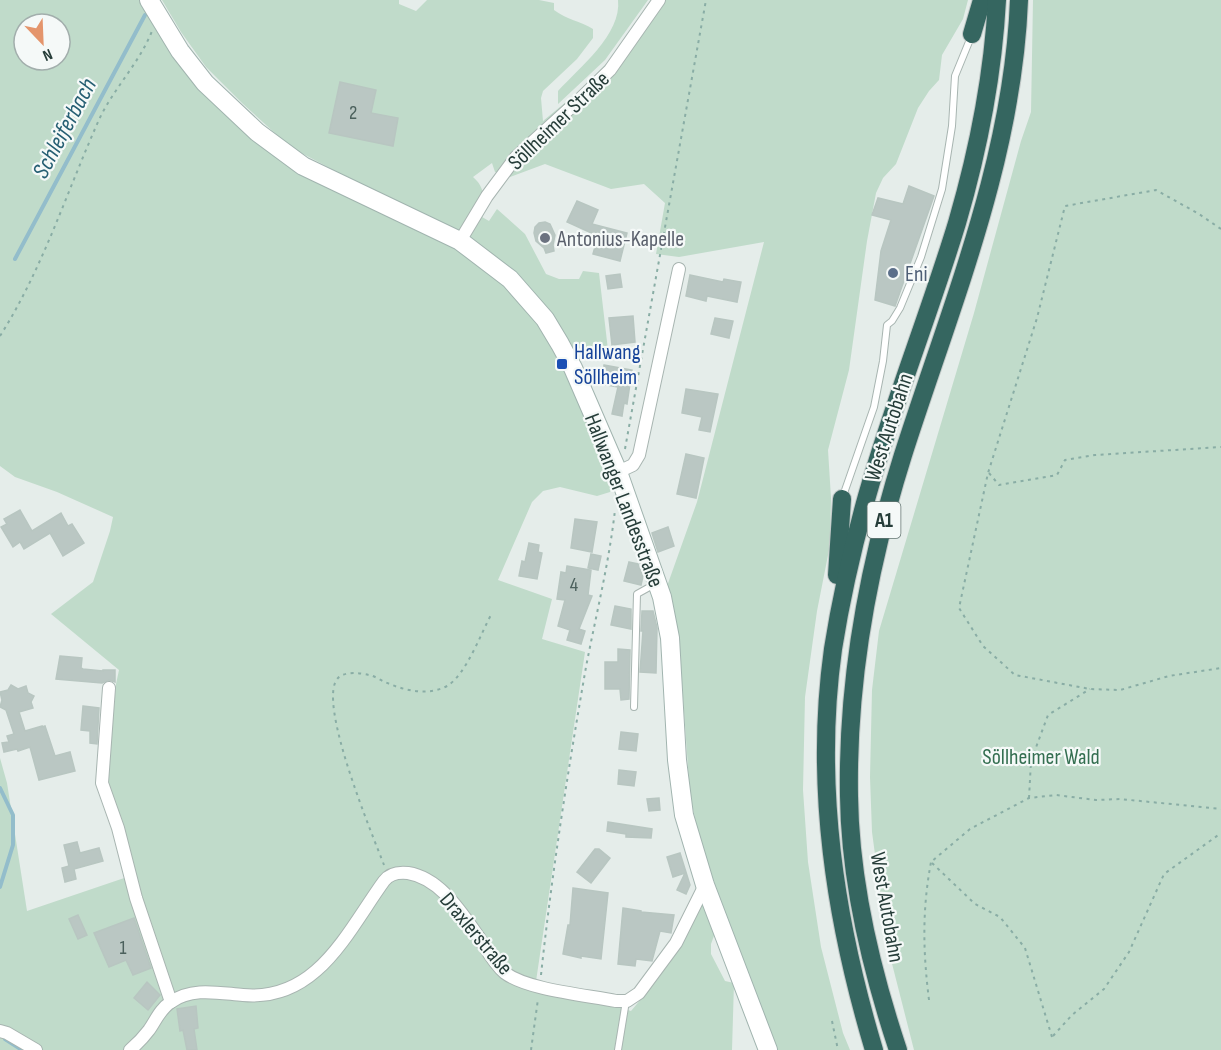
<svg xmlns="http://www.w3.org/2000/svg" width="1221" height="1050" font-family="'Sofia Sans Condensed',sans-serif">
<rect width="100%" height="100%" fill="#e5edea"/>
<g fill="#c0dbca" fill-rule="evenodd">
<path d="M 0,0 L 142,0 L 245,131 L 364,186 L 290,147 L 242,103 L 206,67 L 181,32 L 162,0 L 399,0 L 399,4 L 416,11 L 427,0 L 539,0 L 554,3 L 554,10 C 567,20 580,21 593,29 L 593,38 L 577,59 L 543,91 L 541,98 L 543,121 L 578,92 L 607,63 L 653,0 L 968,0 L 963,19 L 942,55 L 939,80 L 929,91 L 918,108 L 896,164 L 883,178 L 876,193 L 867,241 L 849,370 L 828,450 L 831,498 L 830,545 L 817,611 L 805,697 L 803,790 L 808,862 L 821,947 L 843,1033 L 850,1050 L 774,1050 L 704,860 L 690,795 L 679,641 L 666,589 L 697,502 L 764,242 L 679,257 L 656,254 L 665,203 L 644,184 L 611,189 L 545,164 L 510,177 L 495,172 L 492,163 L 473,177 C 487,189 483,200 482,217 L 489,221 L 497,209 L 525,234 L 546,274 L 559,279 L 579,279 L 583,271 L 599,273 L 608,350 L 560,355 L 614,485 L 610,492 L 597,496 L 560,487 L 543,491 L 532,502 L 498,580 L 552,599 L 542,639 L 585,652 L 535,988 L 606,1003 L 631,1011 L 657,980 L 704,901 L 715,933 L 711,944 L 711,954 L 725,981 L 734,983 L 732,1050 L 0,1050 L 0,758 L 7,783 L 27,911 L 136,874 L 107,789 L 116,684 L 119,670 L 51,614 L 93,582 L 110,531 L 113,517 L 57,492 L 15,477 L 0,466 ZM 24,24 L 60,24 L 60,60 L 24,60 Z"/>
<path d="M 618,0 L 648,0 L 605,60 L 558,104 L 558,91 C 579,68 622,34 618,0 Z"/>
<path d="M 1033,0 L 1221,0 L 1221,1050 L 914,1050 L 887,944 L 872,832 L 870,777 L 872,690 L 879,631 L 974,313 L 1021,141 L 1031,112 Z"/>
</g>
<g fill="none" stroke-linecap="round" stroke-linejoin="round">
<g stroke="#93bdcb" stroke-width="4">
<path d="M 15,259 L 145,15"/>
<path d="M 0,788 L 13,815 L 13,845 L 0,887"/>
<path d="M 5,1039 L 22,1050"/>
</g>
</g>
<g fill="#bac7c3" stroke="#b8c6c1" stroke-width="1.5">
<path d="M 340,82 L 376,90 L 371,113 L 398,118 L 393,146 L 329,133 Z"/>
<path d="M 909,186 L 934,196 L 895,306 L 875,300 L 881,251 L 891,220 L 872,215 L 878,198 L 903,204 Z"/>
<path d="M 577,201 L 598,210 L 592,224 L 627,233 L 620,261 L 593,254 L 598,236 L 567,222 Z"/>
<path d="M 545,222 L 550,224 L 555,235 L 553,245 L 554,251 L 546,253 L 544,248 L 536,241 L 534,233 L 535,227 L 539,223 Z"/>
<path d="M 620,274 L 622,287 L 608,289 L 606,276 Z"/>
<path d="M 690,275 L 723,282 L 724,279 L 741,282 L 737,302 L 707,296 L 706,301 L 686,296 Z"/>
<path d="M 633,316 L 635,342 L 612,345 L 609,318 Z"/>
<path d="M 715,318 L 733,321 L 729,338 L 711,334 Z"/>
<path d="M 604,365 L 632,370 L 627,404 L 624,403 L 622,416 L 612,414 L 618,387 L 601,384 Z"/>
<path d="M 686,389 L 718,394 L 710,432 L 699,430 L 702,417 L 682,413 Z"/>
<path d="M 686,454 L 704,458 L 696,498 L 677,494 Z"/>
<path d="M 20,510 L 32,531 L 61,513 L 68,526 L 72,524 L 84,543 L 63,556 L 50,533 L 24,549 L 20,542 L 13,547 L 1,527 L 7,524 L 4,519 Z"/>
<path d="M 575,519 L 597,522 L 592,552 L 571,548 Z"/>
<path d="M 668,527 L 674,546 L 658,552 L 652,533 Z"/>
<path d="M 529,543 L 539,545 L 538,552 L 542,553 L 537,579 L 519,576 L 522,561 L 525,562 Z"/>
<path d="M 591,554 L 601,556 L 598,570 L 588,568 Z"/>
<path d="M 629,562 L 638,564 L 643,576 L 641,585 L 624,581 Z"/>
<path d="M 567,566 L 591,570 L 588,595 L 592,596 L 579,629 L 585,631 L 581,644 L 567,640 L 570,630 L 558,626 L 565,600 L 557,599 L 561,572 L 566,573 Z"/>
<path d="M 615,606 L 631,609 L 631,629 L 611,625 Z"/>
<path d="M 642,611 L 653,611 L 657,628 L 656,673 L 640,672 L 643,631 L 641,631 Z"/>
<path d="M 618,649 L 630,650 L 629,699 L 621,700 L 620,689 L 605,689 L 605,662 L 618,662 Z"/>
<path d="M 60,656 L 82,658 L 81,668 L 83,669 L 103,671 L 103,670 L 115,670 L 115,682 L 109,680 L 102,683 L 56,679 Z"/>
<path d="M 11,685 L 18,689 L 26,686 L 28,693 L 34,696 L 31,702 L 33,708 L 19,712 L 25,731 L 42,726 L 42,727 L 45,726 L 55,756 L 70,752 L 75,771 L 39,780 L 30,747 L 18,751 L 17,749 L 4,752 L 2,743 L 9,742 L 7,736 L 14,734 L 6,710 L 0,707 L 2,700 L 0,692 L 8,690 Z"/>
<path d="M 83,706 L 99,708 L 97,744 L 90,743 L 90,731 L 81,730 Z"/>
<path d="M 621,732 L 638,734 L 636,751 L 619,749 Z"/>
<path d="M 619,770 L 636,772 L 634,786 L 618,784 Z"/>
<path d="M 659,798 L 660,810 L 649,811 L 647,799 Z"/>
<path d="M 608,822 L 652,829 L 651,838 L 626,837 L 626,834 L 607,831 Z"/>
<path d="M 77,842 L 80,853 L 99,848 L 103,861 L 74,869 L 76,879 L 65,882 L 62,868 L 69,866 L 64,845 Z"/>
<path d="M 595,849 L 599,849 L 610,858 L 591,883 L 577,872 Z"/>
<path d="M 680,853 L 690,885 L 686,894 L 677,890 L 685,873 L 673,877 L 667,857 Z"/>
<path d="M 573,888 L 608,893 L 601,959 L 581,956 L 581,958 L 563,954 L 568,925 L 570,925 Z"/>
<path d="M 623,908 L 641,911 L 641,912 L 674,915 L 671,933 L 660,931 L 652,961 L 636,959 L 635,966 L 618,964 Z"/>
<path d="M 78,915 L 87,935 L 78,939 L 69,919 Z"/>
<path d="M 134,918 L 151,968 L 133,975 L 126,960 L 109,967 L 94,933 Z"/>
<path d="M 147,982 L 160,995 L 148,1010 L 134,998 Z"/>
<path d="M 196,1006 L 198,1028 L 194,1029 L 197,1050 L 187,1050 L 183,1030 L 180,1031 L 177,1009 Z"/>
</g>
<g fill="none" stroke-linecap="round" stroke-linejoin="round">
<g stroke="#a8b5b1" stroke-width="8">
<g id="lane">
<path d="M 843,496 L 874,407 L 883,361 L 887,325 L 892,321 L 900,308 L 921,257 L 942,189 L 952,126 L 955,76 L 971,37"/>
<path d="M 634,707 L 637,594 L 655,584"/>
<path d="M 618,1050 L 626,1001"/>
</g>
</g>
<g stroke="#a8b5b1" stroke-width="14">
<g id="street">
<path d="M 460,241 L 487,196 L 516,157 L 579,100 L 610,70 L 659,0"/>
<path d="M 618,472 L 633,465 L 639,455 L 679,269"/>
<path d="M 109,688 L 102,783 L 118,828 L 136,898 L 171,1002"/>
<path d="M 0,1031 L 7,1033 L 36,1050"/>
<path d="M 130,1050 C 137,1044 143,1038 149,1030 C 156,1020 160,1009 171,1002 C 192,987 218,993 243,995 C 317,1002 347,932 384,881 C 390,873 399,872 408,873 C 440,878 461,912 478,936 C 486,948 493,963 505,973 C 528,990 586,995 616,1001 L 627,1001 L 639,993 L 676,943 L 705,885"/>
</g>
</g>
<g stroke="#a1b4af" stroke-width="20">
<path id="secondary" d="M 149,0 L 180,51 L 205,83 L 257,132 L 303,166 L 460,241 L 510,279 L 545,319 L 560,344 L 573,368 L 618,472 L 662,597 L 670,638 L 677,760 L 684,815 L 705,885 L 768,1050"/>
</g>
<g stroke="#c2c9c8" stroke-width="20">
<g id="highway">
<path d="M 972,34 L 982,0"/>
<path d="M 837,575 L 842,499"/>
<path d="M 874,1050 C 835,920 814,785 833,649 C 841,598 853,546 867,496 C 893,404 929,315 957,223 C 978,151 993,76 997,0"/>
<path d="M 898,1050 C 871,969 850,882 849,796 C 847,678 868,566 903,455 C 951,305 1013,159 1019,0"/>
</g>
</g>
<g stroke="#89ada5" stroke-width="2" stroke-dasharray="3 4.5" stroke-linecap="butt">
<path d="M 1221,229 L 1199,214 L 1156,190 L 1065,206 L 1037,318 L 988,473 L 959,608 L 983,646 L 1015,675 L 1090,689 L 1120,690 L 1169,676 L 1221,668"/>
<path d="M 0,336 C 42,270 66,194 98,122 C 112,90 139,64 152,31"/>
<path d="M 625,449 L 706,0"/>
<path d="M 989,473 L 999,485 L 1057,475 L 1065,460 L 1095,455 L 1221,447"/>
<path d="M 1029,798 L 1031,761 L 1048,715 L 1090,689"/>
<path d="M 384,865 C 373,836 316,701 338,678 C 345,671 360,673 369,675 C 375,676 380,680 385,682 C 405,691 428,696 447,686 C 466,675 481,633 492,613"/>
<path d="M 541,975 C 552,872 568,770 586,667 C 596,615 609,563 615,510"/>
<path d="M 929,1000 C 923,952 922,910 931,862"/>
<path d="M 832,1021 L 838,1050"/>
<path d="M 1053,1036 L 1072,1015 L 1104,989 L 1129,952 L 1164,874 L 1221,833"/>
<path d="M 1052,1037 L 1025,948 L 1000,917 L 975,904 L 931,862 L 970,829 L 1029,798 L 1056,795 L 1096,800 L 1120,799 L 1221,809"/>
<path d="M 531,1050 L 538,999"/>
</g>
<use href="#lane" stroke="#fff" stroke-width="6"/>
<use href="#street" stroke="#fff" stroke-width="12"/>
<use href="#secondary" stroke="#fff" stroke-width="18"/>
<use href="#highway" stroke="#356660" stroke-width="18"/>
</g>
<circle fill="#6b7280" stroke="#f5f9f8" stroke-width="2" cx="545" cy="238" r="6"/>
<circle fill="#5c6f8a" stroke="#f5f9f8" stroke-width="2" cx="893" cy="273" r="6"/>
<rect fill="#1a4fb4" stroke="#f5f9f8" stroke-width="2" x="556" y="358" width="12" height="12" rx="3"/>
<g text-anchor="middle" stroke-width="4.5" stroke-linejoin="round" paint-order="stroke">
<g font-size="20" fill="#4b605c">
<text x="353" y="119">2</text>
<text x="574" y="591">4</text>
<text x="123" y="954">1</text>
</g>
<rect fill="#f5f9f8" stroke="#647572" stroke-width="1.5" x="867.5" y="502" width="33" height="36" rx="4.5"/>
<g font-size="21" font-weight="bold" fill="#263d39">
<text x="884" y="527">A1</text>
</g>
<g font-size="22" fill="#263d39" stroke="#f5f9f8">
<text transform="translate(558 120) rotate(-44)" y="8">Söllheimer Straße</text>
<text transform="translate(888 427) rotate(-72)" y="8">West Autobahn</text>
<text transform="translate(625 500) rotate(69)" y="8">Hallwanger Landesstraße</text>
<text transform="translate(888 907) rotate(80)" y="8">West Autobahn</text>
<text transform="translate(477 933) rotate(50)" y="8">Draxlerstraße</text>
</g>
<g font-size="22" fill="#5b616d" stroke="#f5f9f8" text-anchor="start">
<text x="557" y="246">Antonius-Kapelle</text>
</g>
<g font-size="22" fill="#4e5e75" stroke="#f5f9f8" text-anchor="start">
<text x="905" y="281">Eni</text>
</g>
<g font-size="22" fill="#164399" stroke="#f5f9f8" text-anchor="start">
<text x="574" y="359">Hallwang<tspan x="574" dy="25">Söllheim</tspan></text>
</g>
<g font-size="22" fill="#346f51" stroke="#f5f9f8">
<text x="1041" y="764">Söllheimer Wald</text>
</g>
<g font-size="24" font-style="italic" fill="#265f73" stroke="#f5f9f8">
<text transform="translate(64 128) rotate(-62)" y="8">Schleiferbach</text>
</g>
</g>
<g transform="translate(42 42) rotate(157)"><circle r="28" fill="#f5f9f8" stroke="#a2aeac" stroke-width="1.5"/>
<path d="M0-4.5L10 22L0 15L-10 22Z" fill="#e4956c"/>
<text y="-9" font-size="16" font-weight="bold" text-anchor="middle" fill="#263d39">N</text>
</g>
</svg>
